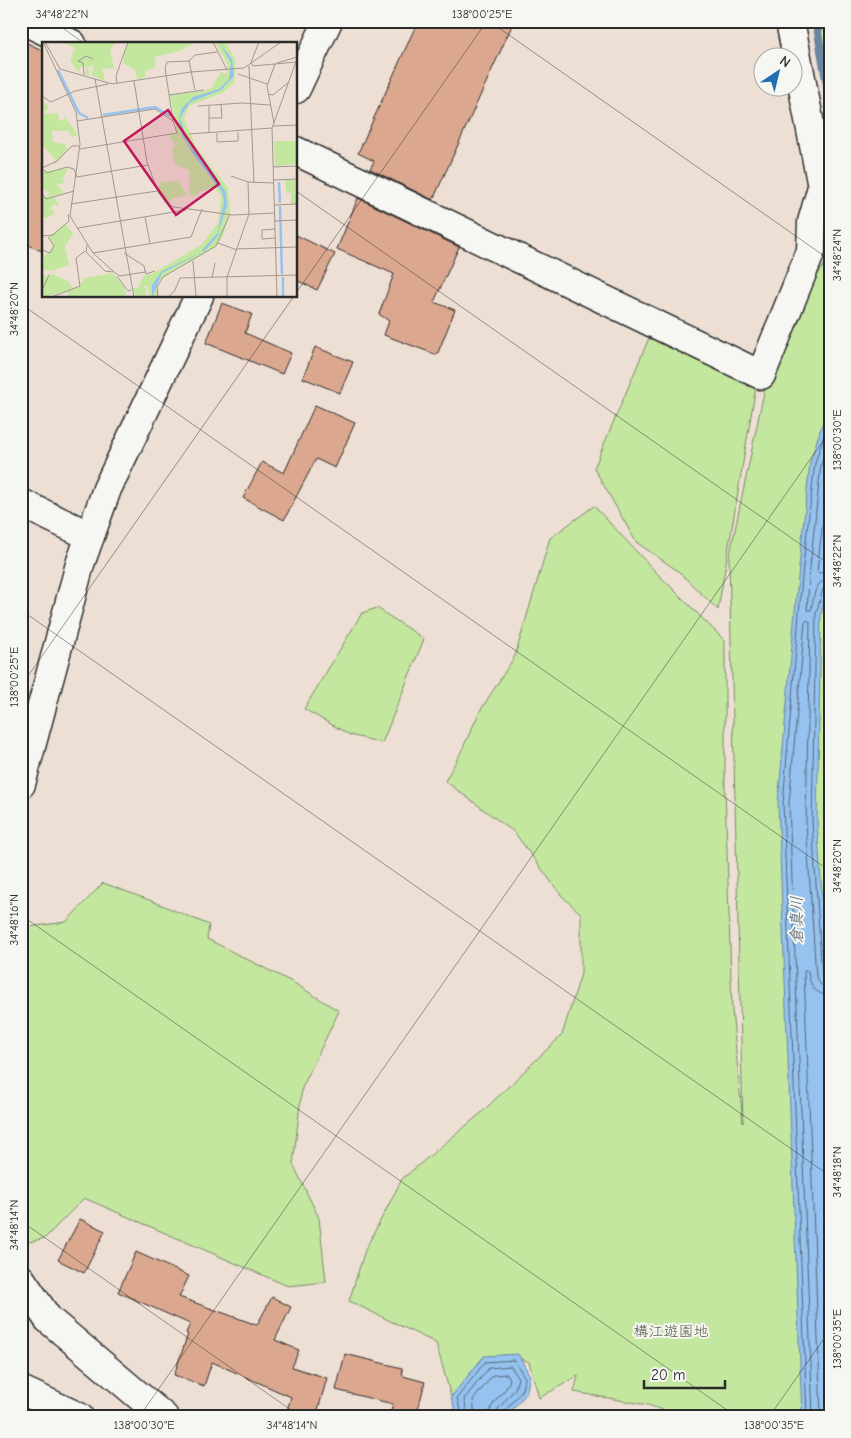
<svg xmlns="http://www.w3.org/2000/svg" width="851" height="1438" font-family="'Comic Neue','Klee One',sans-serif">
<rect width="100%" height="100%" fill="#eedfd4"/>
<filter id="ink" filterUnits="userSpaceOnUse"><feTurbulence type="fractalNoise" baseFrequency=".02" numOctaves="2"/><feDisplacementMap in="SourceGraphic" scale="10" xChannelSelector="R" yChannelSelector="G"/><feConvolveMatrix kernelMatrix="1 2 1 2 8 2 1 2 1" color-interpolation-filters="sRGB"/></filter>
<g filter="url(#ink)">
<g fill="#c4e7a0" stroke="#788966">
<path d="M 810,21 L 830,21 L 830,68 Z"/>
<path d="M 830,256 L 830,1417 L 689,1417 L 678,1415 L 648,1405 L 574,1392 L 578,1376 L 539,1398 L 529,1362 L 512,1355 L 481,1360 L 451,1397 L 436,1343 L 349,1301 L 365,1250 L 402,1179 L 480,1114 L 562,1035 L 581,974 L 581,914 L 561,895 L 514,832 L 445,781 L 460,754 L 480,711 L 515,656 L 550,538 L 594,506 L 651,567 L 725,641 L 725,788 L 732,1010 L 743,1123 L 729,558 L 775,340 Z"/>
<path d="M 649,338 L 756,386 L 718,610 L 678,571 L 636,542 L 594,468 Z"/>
<path d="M 377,608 L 424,639 L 382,743 L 350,735 L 304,709 L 362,613 Z"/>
<path d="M 103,883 L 152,901 L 209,925 L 207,939 L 294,983 L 339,1011 L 302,1088 L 293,1164 L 319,1218 L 326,1282 L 288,1286 L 84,1198 L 45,1238 L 25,1243 L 21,1237 L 21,928 L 66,922 Z"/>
</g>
<g fill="#95c2ef" stroke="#6b86a1">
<path d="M 830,400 L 830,581 L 821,614 L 817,822 L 830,1013 L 830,1417 L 802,1417 L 778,803 L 799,566 L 810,462 Z"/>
<path d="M 518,1354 L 530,1376 L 526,1394 L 506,1417 L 457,1417 L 451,1397 L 484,1356 Z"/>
</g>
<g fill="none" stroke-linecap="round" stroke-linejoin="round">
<g stroke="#556779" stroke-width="1">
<path d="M 830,438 L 821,464 L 810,567 L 807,610 L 811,610 C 814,597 814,580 830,579"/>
<path d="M 830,463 L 817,571 L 819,573 L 830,571"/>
<path d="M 830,585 L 826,586 L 823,589 L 816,614 L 812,822 L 822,976 L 825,980 L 830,982"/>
<path d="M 462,1417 L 457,1398 L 485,1362 L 514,1360 L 525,1378 L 521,1392 L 504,1412 L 502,1417"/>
<path d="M 468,1417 L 464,1399 L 489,1368 L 511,1366 L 518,1378 L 515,1389 L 498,1409 L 496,1417"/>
<path d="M 475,1417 L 473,1400 L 493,1375 L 507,1374 L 510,1379 C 507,1394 489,1400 489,1417"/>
<path d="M 807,1417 L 783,803 L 803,566 L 815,463 L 830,417"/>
<path d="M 813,1417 L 789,803 L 805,622 L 807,620 L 810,622 L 806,823 L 816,977 L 821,985 L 830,988"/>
<path d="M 821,1417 L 804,971 L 808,971 C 810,985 814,995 830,995"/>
</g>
<path stroke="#6b86a1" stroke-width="8" d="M 816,21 L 830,103"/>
</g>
<g fill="#dba88f" stroke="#2b2b2b">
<path d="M 418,21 L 514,21 L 433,200 L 370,169 L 374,161 L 358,153 Z"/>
<path d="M 21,40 L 44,51 L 44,252 L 21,242 Z"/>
<path d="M 358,198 L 459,247 L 434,302 L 455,310 L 437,355 L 384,335 L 389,321 L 379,314 L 394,274 L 337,249 Z"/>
<path d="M 296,235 L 335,254 L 317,290 L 296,280 Z"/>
<path d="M 222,303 L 252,314 L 245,333 L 291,353 L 282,374 L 206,343 Z"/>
<path d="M 315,347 L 353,362 L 340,393 L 303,378 Z"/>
<path d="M 315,405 L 355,423 L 335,468 L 316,459 L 284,520 L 243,498 L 262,462 L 284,473 Z"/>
<path d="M 80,1219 L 105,1231 L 84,1273 L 58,1260 Z"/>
<path d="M 136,1252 L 189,1276 L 179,1297 L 257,1325 L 272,1297 L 291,1307 L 275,1340 L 299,1350 L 292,1367 L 327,1378 L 316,1417 L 285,1417 L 291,1397 L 212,1362 L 204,1386 L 174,1375 L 188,1334 L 186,1333 L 190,1324 L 118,1292 Z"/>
<path d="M 345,1354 L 402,1368 L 403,1376 L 425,1382 L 416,1417 L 389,1417 L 393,1404 L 336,1390 Z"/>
</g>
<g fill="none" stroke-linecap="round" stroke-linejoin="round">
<g stroke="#2b2b2b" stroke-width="31">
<g id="minor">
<path d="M 25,21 L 72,44"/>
<path d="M 296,89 L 328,21"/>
<path d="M 296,151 L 761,375 L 811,251 L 812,222 L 822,187 L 790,21"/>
<path d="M 21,503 L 90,536"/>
<path d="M 21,784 L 80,564 L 107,489 L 199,296"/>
<path d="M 21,1279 L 48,1319 L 164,1417"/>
<path d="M 21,1390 L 79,1417"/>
</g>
</g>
<use href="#minor" stroke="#f6f6f2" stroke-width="28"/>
</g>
</g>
<path fill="none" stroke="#2b2b2b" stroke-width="1" stroke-opacity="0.45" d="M 53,21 L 85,44M 489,21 L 830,260M 296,191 L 830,565M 296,293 L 487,21M 21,304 L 830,871M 21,610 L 830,1176M 21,686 L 294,296M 21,915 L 737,1417M 21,1221 L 301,1417M 139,1417 L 830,431M 769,1417 L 830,1330"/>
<g text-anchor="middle" stroke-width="4" stroke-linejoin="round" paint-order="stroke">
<g font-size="15" fill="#515a48" stroke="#f6f6f2">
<text x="671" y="1336">構江遊園地</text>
</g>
<g font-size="16" font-style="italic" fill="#4b5866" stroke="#f6f6f2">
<text transform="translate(796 920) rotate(-90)" y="6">倉真川</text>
</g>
</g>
<g transform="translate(42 42)">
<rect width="255" height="255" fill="#eedfd4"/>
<path d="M 19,0 L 74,0 L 68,8 L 72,27 L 60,26 L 63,39 L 50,34 L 52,23 L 46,25 L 47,34 L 43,33 L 44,24 L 38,25 L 37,31 L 28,18 L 33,6 ZM 85,0 L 145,1 L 154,0 L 138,9 L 113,15 L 113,26 L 103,29 L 103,35 L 95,37 L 93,28 L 81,21 ZM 173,0 L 184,0 L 194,20 L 192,41 L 182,50 L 147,64 L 142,77 L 154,105 L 186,146 L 188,168 L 181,194 L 173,205 L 121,235 L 115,242 L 115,255 L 107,255 L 106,244 L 100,245 L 105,246 L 103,255 L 94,255 L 91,246 L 99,246 L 96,245 L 102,233 L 110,232 L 159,203 L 176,181 L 179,154 L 172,145 L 157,150 L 155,154 L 147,153 L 147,128 L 133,123 L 130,107 L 133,103 L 127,93 L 135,91 L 128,53 L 162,49 L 173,44 L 170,44 L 179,30 L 185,32 L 186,23 ZM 0,59 L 7,65 L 1,72 L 16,71 L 17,79 L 23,77 L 22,73 L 36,93 L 30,95 L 27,89 L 10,89 L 11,100 L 23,102 L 26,108 L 12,123 L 13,117 L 0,103 ZM 232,99 L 255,99 L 255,122 L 233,124 ZM 0,125 L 3,129 L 26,126 L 20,138 L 24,141 L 14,142 L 22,150 L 12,155 L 18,166 L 12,162 L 9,166 L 13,172 L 4,176 L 0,174 L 0,153 L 4,155 L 7,151 L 0,145 ZM 243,138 L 253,138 L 254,162 L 249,162 L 249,151 L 244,151 ZM 136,139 L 145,153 L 129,157 L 128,162 L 115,147 L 119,140 ZM 23,182 L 31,191 L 23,205 L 27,223 L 9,229 L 0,227 L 0,218 L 12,203 L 6,195 ZM 0,231 L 5,235 L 8,231 L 27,240 L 32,247 L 38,244 L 42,236 L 71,231 L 83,246 L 84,255 L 26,255 L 26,250 L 0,255 Z" fill="#c4e7a0"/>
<path d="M 177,0 L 190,17 L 192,34 L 179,48 L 148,60 L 138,76 L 146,101 L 184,150 L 185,163 L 175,195 L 182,159 L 180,150 L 151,112 L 140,93 L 137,76 L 140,66 L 151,55 L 177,47 L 187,37 L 189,21 ZM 164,208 L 120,231 L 110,255 L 110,243 L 120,229 Z" fill="#95c2ef"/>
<path fill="none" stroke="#95c2ef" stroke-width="2.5" d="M 16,28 L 37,71 L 46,76M 61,73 L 113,65 L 128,74M 237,140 L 238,161M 238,164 L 240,232M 161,209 L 176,192M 241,235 L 241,255"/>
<path fill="none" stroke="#a09790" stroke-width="1" d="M 1,0 L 34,70 L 38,102 L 28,174 L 51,211 L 72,230 L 78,234 L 103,230M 3,0 L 18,27 L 70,42 L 149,30 L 202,26 L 239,0M 171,0 L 185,28M 217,0 L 209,20 L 211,24 L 254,20M 147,19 L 153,48M 235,21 L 255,15M 207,24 L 212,141M 196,32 L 225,42M 42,33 L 41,21 L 36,19 L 44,14 L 51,17M 53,37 L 92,255M 92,39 L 105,120 L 116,150 L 124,161 L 132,165 L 191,173 L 233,171M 75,41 L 74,34 L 86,0M 226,52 L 231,53 L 247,40M 127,53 L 162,48M 0,54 L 9,60 L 33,49 L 66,42M 156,64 L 200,61 L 228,63M 167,64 L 167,91M 167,76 L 180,76 L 179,63M 35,79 L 113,67 L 131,79 L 135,91 L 38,107M 131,79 L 123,26 L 125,20 L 147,19 L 153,13 L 175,10M 232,81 L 225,44 L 233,22M 231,84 L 255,83M 175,91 L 175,100 L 196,99 L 196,90M 147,92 L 230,86M 231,125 L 255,124M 0,126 L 5,131 L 25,125 L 32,127 L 35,135 L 106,123M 0,126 L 15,119 L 30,104 L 37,104M 189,134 L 206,140 L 232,141M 232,138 L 255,137M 1,153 L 4,157 L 32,149M 29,162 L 115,149M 232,163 L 255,162M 103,175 L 108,201M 233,179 L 255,178M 36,186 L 144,168M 233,187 L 220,188 L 220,197 L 233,196M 0,194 L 11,193 L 27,179 L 26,172M 176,201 L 195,208M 45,203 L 44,210 L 63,229 L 71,230M 195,207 L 255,205M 0,208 L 8,211 L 10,208 L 12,204 L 6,195M 51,211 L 149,195 L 160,167M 82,211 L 102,224 L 104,232 L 113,229M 151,219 L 154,255M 75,234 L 86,249 L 89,248M 170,236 L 173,221M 0,248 L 7,233M 10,255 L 38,244 L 34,216 L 43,209M 116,255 L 115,245 L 121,235 L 174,204 L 188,172M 126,255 L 132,250 L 138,236 L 255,233M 185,255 L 185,235 L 207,172 L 206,140M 235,255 L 230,86 L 255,17"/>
<path fill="#c2185b" fill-opacity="0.15" stroke="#c2185b" stroke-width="2.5" d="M 126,68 L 177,142 L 134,173 L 82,99 Z"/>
<rect width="255" height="255" fill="none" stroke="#2b2b2b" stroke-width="2.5"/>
</g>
<rect width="851" height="1438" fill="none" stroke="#f6f6f2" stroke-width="55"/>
<g transform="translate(778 72) rotate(35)"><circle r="24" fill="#f6f6f2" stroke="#a5a5a2"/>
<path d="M0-4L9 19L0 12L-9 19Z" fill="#1f6fb2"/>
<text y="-8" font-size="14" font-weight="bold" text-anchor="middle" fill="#2b2b2b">N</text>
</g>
<path d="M644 1380v8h81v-8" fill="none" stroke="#2b2b2b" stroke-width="2.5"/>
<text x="651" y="1380" font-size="15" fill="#2b2b2b" stroke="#f6f6f2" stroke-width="4" paint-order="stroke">20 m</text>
<rect x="28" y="28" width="796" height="1382" fill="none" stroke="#2b2b2b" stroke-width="2"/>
<g font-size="12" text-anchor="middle" fill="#2b2b2b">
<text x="62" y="18">34°48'22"N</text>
<text x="482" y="18">138°00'25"E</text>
<text transform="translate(837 255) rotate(-90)" y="4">34°48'24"N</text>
<text transform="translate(14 309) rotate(-90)" y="4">34°48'20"N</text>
<text transform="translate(837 440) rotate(-90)" y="4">138°00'30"E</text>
<text transform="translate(837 561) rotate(-90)" y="4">34°48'22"N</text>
<text transform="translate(14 677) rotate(-90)" y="4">138°00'25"E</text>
<text transform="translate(837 866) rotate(-90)" y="4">34°48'20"N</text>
<text transform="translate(14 920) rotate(-90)" y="4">34°48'16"N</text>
<text transform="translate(837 1172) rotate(-90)" y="4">34°48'18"N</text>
<text transform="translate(14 1225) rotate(-90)" y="4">34°48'14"N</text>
<text transform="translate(837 1339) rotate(-90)" y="4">138°00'35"E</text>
<text x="144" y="1429">138°00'30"E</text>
<text x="292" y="1429">34°48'14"N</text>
<text x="774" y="1429">138°00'35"E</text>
</g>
</svg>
